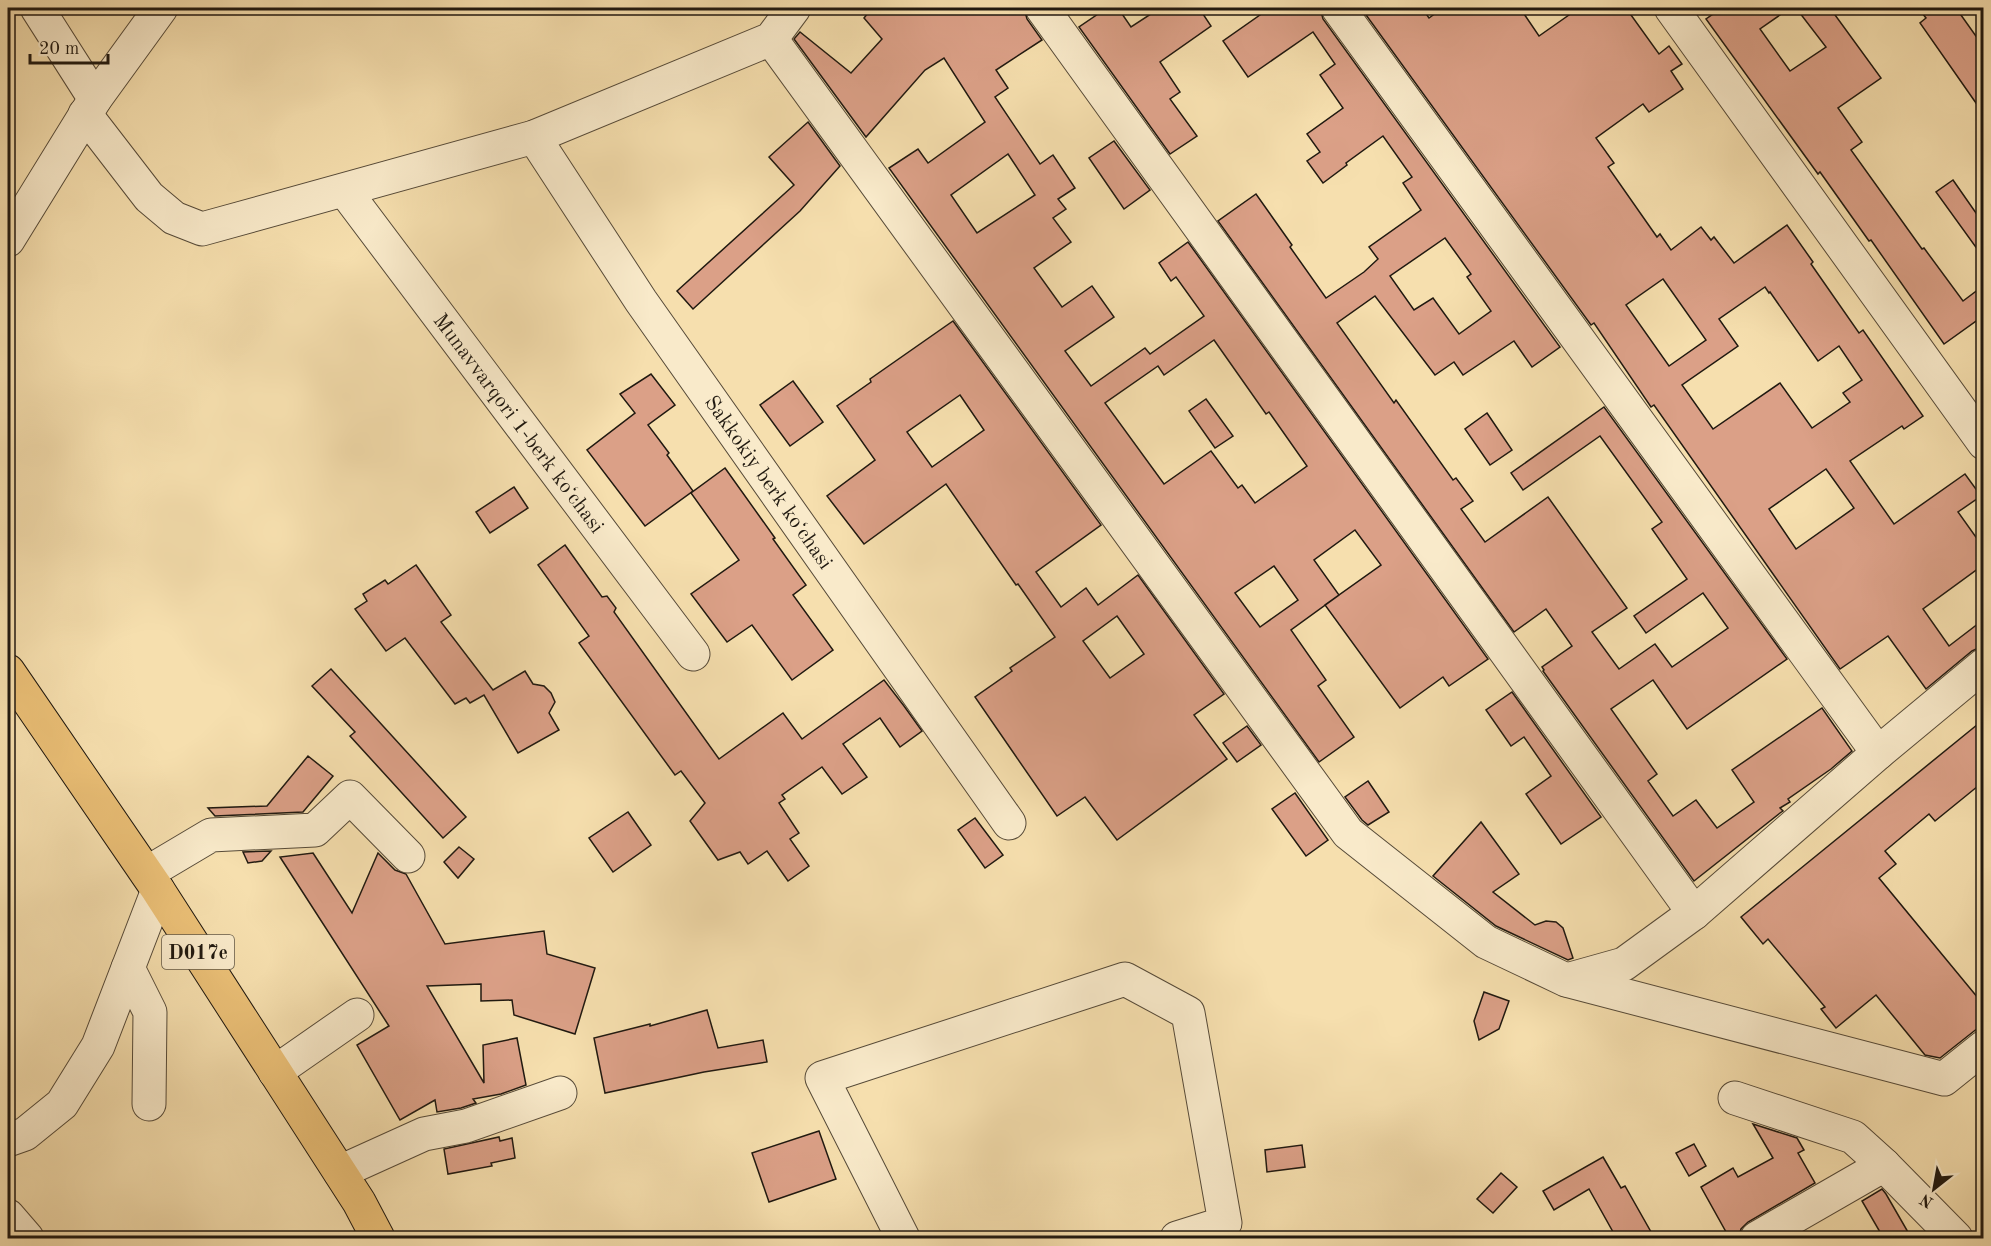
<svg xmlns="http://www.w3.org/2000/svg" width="1991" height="1246" font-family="'Old Standard TT',serif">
<rect width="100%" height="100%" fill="#f6dfae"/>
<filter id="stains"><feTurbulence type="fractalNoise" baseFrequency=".00333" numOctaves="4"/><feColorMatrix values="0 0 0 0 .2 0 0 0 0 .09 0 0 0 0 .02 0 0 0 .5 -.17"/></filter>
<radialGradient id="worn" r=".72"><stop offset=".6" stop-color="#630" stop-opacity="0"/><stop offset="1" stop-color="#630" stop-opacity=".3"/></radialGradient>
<g fill="#dba087" stroke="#201910" stroke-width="1.5" fill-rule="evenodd">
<path d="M 872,8 L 1024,8 L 1027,19 L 1042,40 L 996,70 L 1008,88 L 995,97 L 1040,164 L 1053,155 L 1075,188 L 1058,199 L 1066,209 L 1053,218 L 1071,242 L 1034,268 L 1062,307 L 1092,286 L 1114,317 L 1065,351 L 1091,386 L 1145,348 L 1150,354 L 1204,316 L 1176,277 L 1171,281 L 1159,263 L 1188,242 L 1488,659 L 1449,686 L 1443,677 L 1400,708 L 1325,605 L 1381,565 L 1355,530 L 1314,560 L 1339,595 L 1291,630 L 1326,680 L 1318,686 L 1354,737 L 1319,762 L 889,168 L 918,149 L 928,163 L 985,122 L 944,58 L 925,70 L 866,137 L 794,39 L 800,32 L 851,73 L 882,39 L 864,18 ZM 1008,154 L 1035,195 L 977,233 L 951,195 ZM 1214,340 L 1266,414 L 1269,412 L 1307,466 L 1255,503 L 1242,485 L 1238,488 L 1211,451 L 1164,484 L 1105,403 L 1158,366 L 1164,375 ZM 1274,566 L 1298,600 L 1260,627 L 1235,593 Z"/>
<path d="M 1107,8 L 1118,8 L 1131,27 L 1160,8 L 1199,8 L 1211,26 L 1160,62 L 1180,92 L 1170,99 L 1197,136 L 1170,154 L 1079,27 Z"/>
<path d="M 1270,8 L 1320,8 L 1323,19 L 1560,347 L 1532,367 L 1514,341 L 1463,375 L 1454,362 L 1435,375 L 1375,296 L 1337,323 L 1394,403 L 1396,400 L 1453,480 L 1456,478 L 1473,501 L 1461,509 L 1485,542 L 1548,497 L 1627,608 L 1592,632 L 1619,669 L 1655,644 L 1672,667 L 1728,628 L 1703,593 L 1646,633 L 1634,616 L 1687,579 L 1652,529 L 1662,522 L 1600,436 L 1523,490 L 1511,473 L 1604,407 L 1787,659 L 1687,729 L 1653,680 L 1611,709 L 1657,774 L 1648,781 L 1673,816 L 1696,800 L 1717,828 L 1754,802 L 1732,770 L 1822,708 L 1852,751 L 1831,769 L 1788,799 L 1790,802 L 1780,808 L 1783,811 L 1780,813 L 1694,881 L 1543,671 L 1544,670 L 1542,667 L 1572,646 L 1546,609 L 1514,632 L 1218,221 L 1256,194 L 1292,245 L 1290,247 L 1326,298 L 1364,272 L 1378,259 L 1369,247 L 1421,210 L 1403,183 L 1412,177 L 1383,136 L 1346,163 L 1347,165 L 1323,183 L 1307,161 L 1320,152 L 1307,134 L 1343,108 L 1320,75 L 1335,64 L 1313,32 L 1248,77 L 1223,41 ZM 1445,238 L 1471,274 L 1467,277 L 1491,311 L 1459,334 L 1433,298 L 1414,310 L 1390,276 Z"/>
<path d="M 1361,8 L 1422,8 L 1429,18 L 1443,8 L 1520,8 L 1539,36 L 1579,8 L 1626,8 L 1659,54 L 1669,46 L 1682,64 L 1671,71 L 1683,89 L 1649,112 L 1643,104 L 1596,138 L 1614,163 L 1608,167 L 1657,237 L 1660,234 L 1671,250 L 1701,227 L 1711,240 L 1714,237 L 1734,263 L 1787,225 L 1813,262 L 1811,264 L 1859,333 L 1863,330 L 1923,416 L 1904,429 L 1902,426 L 1850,461 L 1894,524 L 1965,474 L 1981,496 L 1958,512 L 1983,547 L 1983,565 L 1923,609 L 1949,646 L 1983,620 L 1983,646 L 1972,651 L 1926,689 L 1888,636 L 1840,669 L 1654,405 L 1651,407 L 1594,323 L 1591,325 ZM 1663,279 L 1706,340 L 1669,366 L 1626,305 ZM 1765,287 L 1769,293 L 1770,292 L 1818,361 L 1839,346 L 1862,380 L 1843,393 L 1850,402 L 1812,428 L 1780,383 L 1713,429 L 1682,385 L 1738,346 L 1719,319 ZM 1826,469 L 1854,508 L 1796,549 L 1769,509 Z"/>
<path d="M 1722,8 L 1790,8 L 1760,29 L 1790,71 L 1826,47 L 1796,8 L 1830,8 L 1881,78 L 1838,108 L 1862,142 L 1851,150 L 1922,249 L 1924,248 L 1963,301 L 1983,286 L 1983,316 L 1944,344 L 1871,240 L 1869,241 L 1820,172 L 1818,174 L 1706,19 Z"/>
<path d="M 1918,8 L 1956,8 L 1983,46 L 1983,113 L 1920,23 L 1926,18 Z"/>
<path d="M 808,122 L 840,166 L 800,211 L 693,309 L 677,291 L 794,185 L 769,157 Z"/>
<path d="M 1114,141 L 1150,190 L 1124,209 L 1089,158 Z"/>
<path d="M 1953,180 L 1983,223 L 1983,257 L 1936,192 Z"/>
<path d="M 953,321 L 1101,525 L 1036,572 L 1061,607 L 1086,588 L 1098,605 L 1138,575 L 1224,694 L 1194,715 L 1227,759 L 1117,840 L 1085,797 L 1057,816 L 975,697 L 1012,671 L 1010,668 L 1055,637 L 1018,584 L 1016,585 L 946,484 L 864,544 L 827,496 L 875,460 L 837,406 L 871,382 L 870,379 ZM 960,395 L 984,430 L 932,467 L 907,432 ZM 1117,616 L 1144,654 L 1110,678 L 1083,641 Z"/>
<path d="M 651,374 L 675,405 L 648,425 L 669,453 L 667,455 L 693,491 L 645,526 L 587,450 L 635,413 L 620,394 Z"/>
<path d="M 793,381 L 823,422 L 790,446 L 760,405 Z"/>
<path d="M 1206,399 L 1233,436 L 1215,448 L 1189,411 Z"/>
<path d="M 1487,413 L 1512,450 L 1490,465 L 1465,429 Z"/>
<path d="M 725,468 L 775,538 L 773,539 L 806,585 L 793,595 L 833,650 L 792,680 L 752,625 L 727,642 L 691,594 L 739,560 L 691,493 Z"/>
<path d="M 514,487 L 528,508 L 490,533 L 476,512 Z"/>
<path d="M 565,545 L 602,597 L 607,596 L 616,608 L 614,612 L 719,759 L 783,713 L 802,739 L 884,680 L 904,706 L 922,731 L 900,747 L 880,718 L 843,744 L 867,777 L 842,794 L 822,767 L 782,795 L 785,799 L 779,803 L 799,833 L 790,839 L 809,866 L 788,881 L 767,851 L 748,864 L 740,852 L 718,860 L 690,821 L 705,803 L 681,771 L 675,775 L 579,643 L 589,636 L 538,565 Z"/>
<path d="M 416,565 L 451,615 L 441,622 L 493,690 L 525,671 L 533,684 L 544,686 L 551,693 L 555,702 L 549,713 L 559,730 L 518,753 L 484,695 L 470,703 L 466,698 L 455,704 L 405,638 L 386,651 L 355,609 L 367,601 L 363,594 L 385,580 L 388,584 Z"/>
<path d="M 331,669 L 466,817 L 443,838 L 350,736 L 355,732 L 312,686 Z"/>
<path d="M 1512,692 L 1601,817 L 1561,844 L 1526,794 L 1551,776 L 1524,737 L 1511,746 L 1486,710 Z"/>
<path d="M 1983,720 L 1983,782 L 1935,821 L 1929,814 L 1885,851 L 1896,864 L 1879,878 L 1983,1004 L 1983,1024 L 1940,1058 L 1925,1055 L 1876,995 L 1836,1028 L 1821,1009 L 1825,1007 L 1768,939 L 1763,944 L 1741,917 Z"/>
<path d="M 1247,726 L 1261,745 L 1237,762 L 1223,743 Z"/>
<path d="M 308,756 L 333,776 L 303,812 L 215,816 L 208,808 L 267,806 Z"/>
<path d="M 1368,781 L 1389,812 L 1368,825 L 1362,820 L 1345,797 Z"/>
<path d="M 1295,793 L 1328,840 L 1306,856 L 1272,809 Z"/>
<path d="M 628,812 L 651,845 L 613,872 L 589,838 Z"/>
<path d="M 975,818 L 1003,855 L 985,868 L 958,830 Z"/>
<path d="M 1481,822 L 1519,874 L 1493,892 L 1535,925 L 1546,921 L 1556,922 L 1563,928 L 1573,958 L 1568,960 L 1496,926 L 1433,876 Z"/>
<path d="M 459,847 L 474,859 L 458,878 L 444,862 Z"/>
<path d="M 271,851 L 262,861 L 248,863 L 243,852 Z"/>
<path d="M 313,853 L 352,913 L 378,853 L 395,870 L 406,874 L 445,944 L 544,931 L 547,954 L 595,968 L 575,1034 L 514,1015 L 512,1000 L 481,1001 L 481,984 L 427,986 L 484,1083 L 483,1045 L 517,1038 L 526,1085 L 501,1094 L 473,1099 L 476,1103 L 461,1108 L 437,1112 L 435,1100 L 400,1120 L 357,1045 L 389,1026 L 280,857 Z"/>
<path d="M 1484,992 L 1509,1001 L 1499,1029 L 1479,1040 L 1474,1021 Z"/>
<path d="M 707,1010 L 718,1048 L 763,1040 L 767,1062 L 704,1072 L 605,1093 L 594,1038 L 650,1024 L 650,1026 Z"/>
<path d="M 1753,1124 L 1797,1138 L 1804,1150 L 1798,1153 L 1815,1183 L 1748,1222 L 1741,1229 L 1738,1239 L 1730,1239 L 1701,1187 L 1733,1168 L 1738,1177 L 1773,1158 Z"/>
<path d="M 819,1131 L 836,1179 L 769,1202 L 752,1153 Z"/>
<path d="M 499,1137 L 500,1141 L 512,1138 L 515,1158 L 491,1163 L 492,1166 L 448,1174 L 444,1149 Z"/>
<path d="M 1694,1144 L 1706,1166 L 1689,1176 L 1676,1153 Z"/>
<path d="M 1302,1145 L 1305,1167 L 1267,1172 L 1265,1150 Z"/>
<path d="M 1603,1157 L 1621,1188 L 1625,1186 L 1655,1239 L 1617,1239 L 1589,1189 L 1554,1210 L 1543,1191 Z"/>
<path d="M 1501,1173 L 1517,1187 L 1493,1213 L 1477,1199 Z"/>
<path d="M 1882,1189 L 1886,1194 L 1912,1239 L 1884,1239 L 1862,1201 Z"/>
</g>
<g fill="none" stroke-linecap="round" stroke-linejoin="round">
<g stroke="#564a38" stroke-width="35">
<g id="minor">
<path d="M 37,8 L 95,99"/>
<path d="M 1042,8 L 1694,913"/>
<path d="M 1338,8 L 1878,753"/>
<path d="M 1671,8 L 1984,443"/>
<path d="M 771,39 L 1348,833 L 1486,942 L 1566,980 L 1944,1079 L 1984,1047"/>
<path d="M 85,114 L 149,197 L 174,218 L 202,229 L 534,137 L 771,39 L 794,8"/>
<path d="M 534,137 L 641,301 L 1009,823"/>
<path d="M 345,191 L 693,654"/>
<path d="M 8,240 L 95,99 L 161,8"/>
<path d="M 147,873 L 211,835 L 315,830 L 350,797 L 408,856"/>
<path d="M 128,968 L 150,1012 L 149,1104"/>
<path d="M 1567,980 L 1624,964 L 1694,913 L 1878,753 L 1984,665"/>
<path d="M 275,1072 L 357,1015"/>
<path d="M 1735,1098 L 1853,1137 L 1884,1165 L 1956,1238"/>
<path d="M 8,1140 L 25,1134 L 62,1104 L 98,1046 L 158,890"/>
<path d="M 340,1172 L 424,1134 L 466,1126 L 560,1093"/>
<path d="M 8,1216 L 27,1238"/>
<path d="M 903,1238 L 822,1078 L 1125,979 L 1188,1013 L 1225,1223 L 1177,1238"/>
<path d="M 1757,1238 L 1884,1165"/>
</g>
</g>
<g stroke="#201910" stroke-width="35">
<path id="major" d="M 8,671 L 158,890 L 359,1202 L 378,1238"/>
</g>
<use href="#minor" stroke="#f9eaca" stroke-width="33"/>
<use href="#major" stroke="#ebc077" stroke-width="33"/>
</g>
<g text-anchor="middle" stroke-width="5" stroke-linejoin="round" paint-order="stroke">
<rect fill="#f9eaca" stroke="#615848" stroke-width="1.5" x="162" y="935" width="72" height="34" rx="4.5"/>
<g font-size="20" font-weight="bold" fill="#201910">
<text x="198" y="959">D017e</text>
</g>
<g font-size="21" fill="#201910" stroke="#f9eaca">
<text transform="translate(519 423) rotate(53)" y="7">Munavvarqori 1-berk koʻchasi</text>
<text transform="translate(769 482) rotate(55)" y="7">Sakkokiy berk koʻchasi</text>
</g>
</g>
<rect width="1991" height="1246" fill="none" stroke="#f6dfae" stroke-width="30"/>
<rect x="9" y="9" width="1973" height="1228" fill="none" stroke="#201910" stroke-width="3"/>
<rect x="15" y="15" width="1961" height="1216" fill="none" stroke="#201910" stroke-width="1.5"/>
<g transform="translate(1934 1189) rotate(211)" stroke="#f9eaca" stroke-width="4.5" paint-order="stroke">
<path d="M0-4.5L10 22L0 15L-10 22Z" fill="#201910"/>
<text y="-9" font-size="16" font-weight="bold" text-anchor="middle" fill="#201910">N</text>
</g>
<path d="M30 54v9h78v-9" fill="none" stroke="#201910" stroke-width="3"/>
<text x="39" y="54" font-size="18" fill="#201910" stroke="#f9eaca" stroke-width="4.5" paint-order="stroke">20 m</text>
<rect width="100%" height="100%" filter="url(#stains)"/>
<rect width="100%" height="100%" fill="url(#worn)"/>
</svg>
